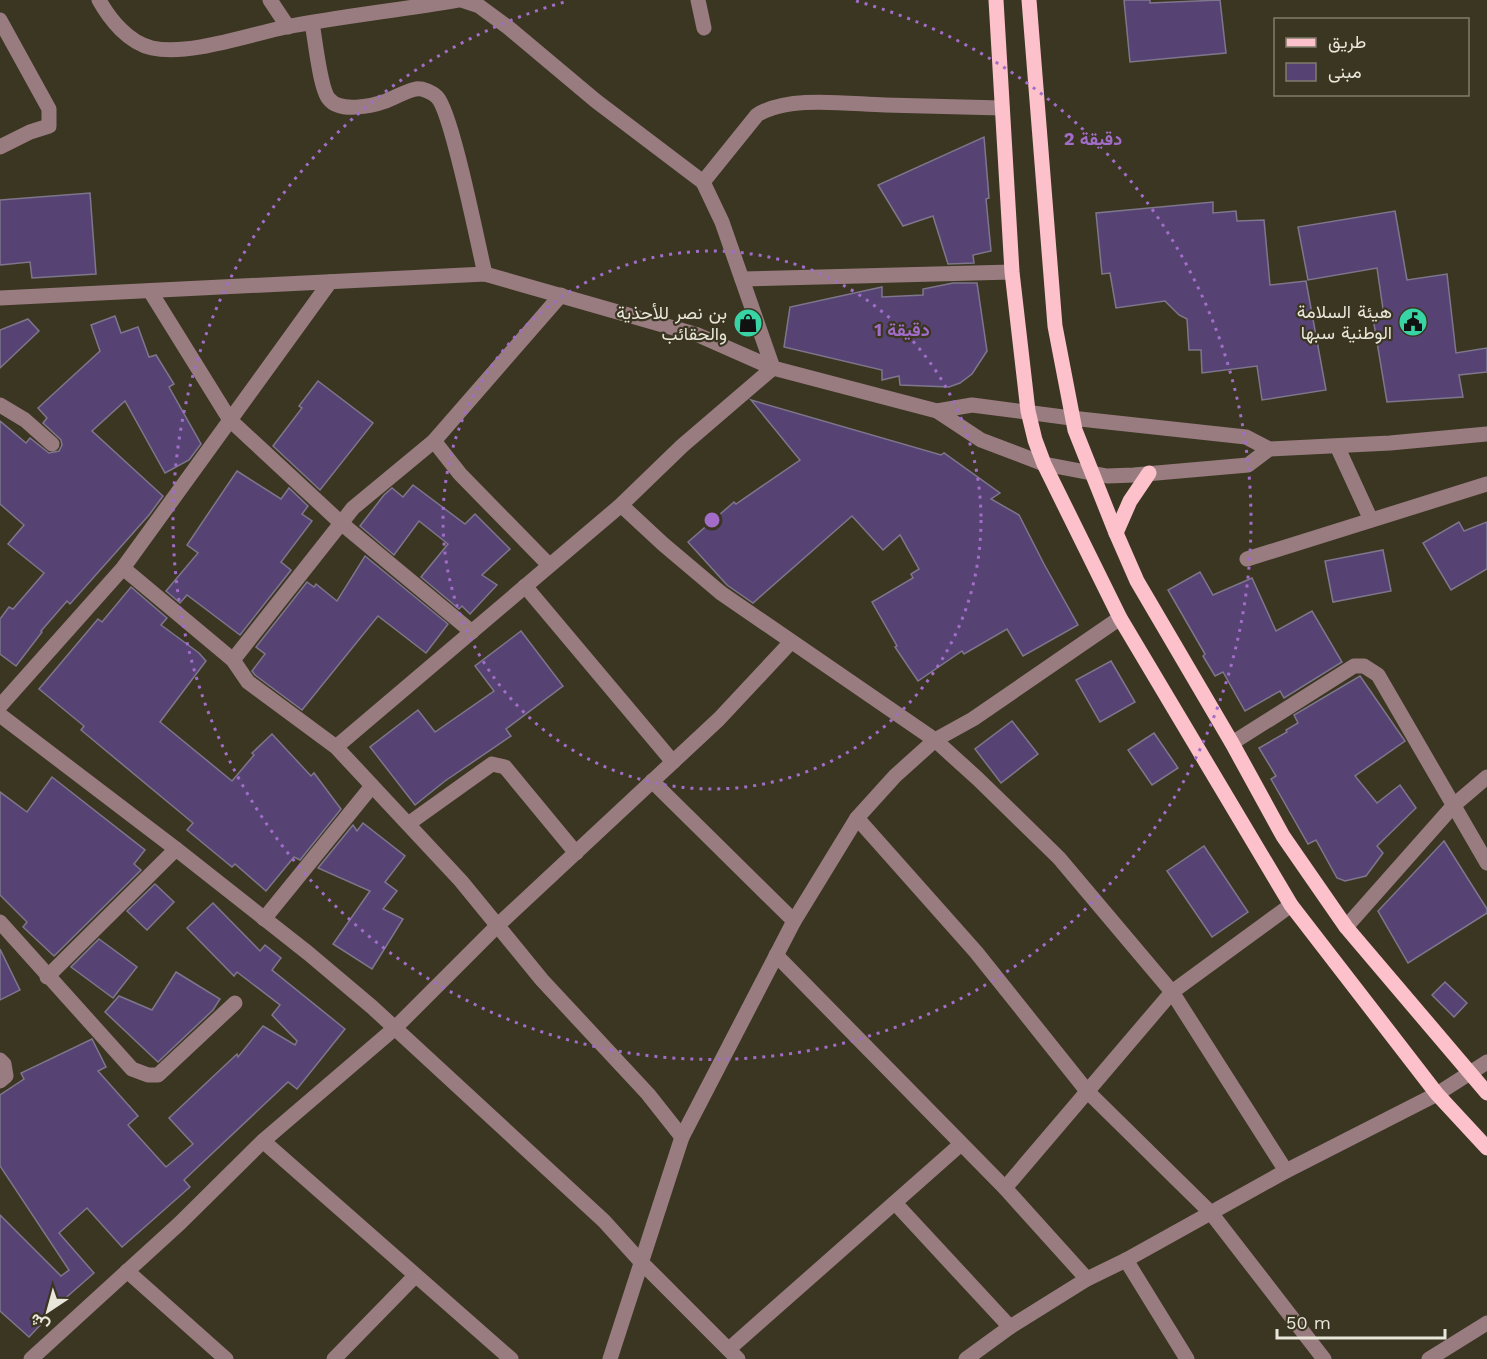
<svg xmlns="http://www.w3.org/2000/svg" width="1487" height="1359" font-family="'Work Sans',Vazirmatn,sans-serif">
<rect width="100%" height="100%" fill="#3b3622"/>
<g fill="#564373" stroke="#7e768c" stroke-width="1.5">
<path d="M 1124,0 L 1150,0 L 1150,3 L 1220,0 L 1226,53 L 1130,62 Z"/>
<path d="M 984,137 L 989,198 L 986,199 L 991,251 L 973,255 L 974,263 L 948,264 L 933,216 L 903,226 L 878,185 Z"/>
<path d="M 90,193 L 96,274 L 32,278 L 30,262 L 0,265 L 0,200 Z"/>
<path d="M 1213,202 L 1213,213 L 1236,211 L 1237,221 L 1264,220 L 1270,285 L 1306,281 L 1326,390 L 1262,400 L 1257,366 L 1202,373 L 1201,350 L 1189,350 L 1187,319 L 1179,315 L 1165,301 L 1116,308 L 1110,273 L 1102,274 L 1096,213 Z"/>
<path d="M 1395,211 L 1407,280 L 1447,274 L 1456,353 L 1487,348 L 1487,372 L 1459,375 L 1463,397 L 1387,402 L 1373,318 L 1384,316 L 1377,268 L 1308,280 L 1298,227 Z"/>
<path d="M 953,283 L 977,283 L 987,351 L 972,374 L 960,383 L 949,387 L 900,385 L 899,376 L 882,380 L 882,370 L 784,347 L 790,307 L 882,287 L 882,297 L 923,295 L 923,289 Z"/>
<path d="M 115,316 L 121,333 L 138,327 L 149,357 L 156,355 L 174,384 L 169,387 L 201,444 L 189,460 L 165,473 L 125,401 L 92,431 L 163,496 L 149,515 L 70,604 L 67,601 L 41,631 L 42,632 L 16,666 L 0,654 L 0,619 L 9,607 L 13,609 L 44,573 L 8,544 L 24,525 L 0,504 L 0,421 L 26,443 L 30,438 L 49,453 L 59,451 L 62,445 L 61,440 L 43,423 L 47,418 L 38,408 L 100,351 L 91,325 Z"/>
<path d="M 28,319 L 39,331 L 0,368 L 0,330 Z"/>
<path d="M 318,381 L 373,423 L 320,490 L 273,446 L 302,408 L 299,406 Z"/>
<path d="M 751,400 L 941,455 L 944,453 L 1000,493 L 991,499 L 1019,515 L 1044,564 L 1078,625 L 1023,656 L 1007,629 L 964,654 L 962,651 L 918,681 L 895,647 L 897,646 L 872,602 L 913,578 L 911,574 L 919,569 L 900,535 L 883,550 L 852,516 L 753,603 L 727,585 L 688,542 L 734,502 L 736,504 L 800,460 Z"/>
<path d="M 237,471 L 281,499 L 289,488 L 308,506 L 302,514 L 312,521 L 281,562 L 291,570 L 240,635 L 187,595 L 180,603 L 166,591 L 198,553 L 187,545 Z"/>
<path d="M 413,485 L 465,524 L 475,514 L 510,549 L 482,575 L 497,585 L 470,614 L 462,606 L 459,609 L 421,577 L 448,544 L 419,521 L 394,555 L 360,526 L 384,495 L 392,488 L 403,497 Z"/>
<path d="M 1459,522 L 1464,531 L 1487,522 L 1487,569 L 1451,590 L 1423,543 Z"/>
<path d="M 1383,550 L 1391,591 L 1333,602 L 1325,561 Z"/>
<path d="M 365,556 L 448,624 L 426,653 L 378,616 L 302,710 L 255,675 L 252,671 L 265,654 L 256,647 L 307,582 L 314,587 L 316,584 L 337,601 Z"/>
<path d="M 1200,572 L 1213,595 L 1252,578 L 1276,631 L 1312,611 L 1342,662 L 1284,698 L 1280,691 L 1245,711 L 1223,672 L 1215,676 L 1203,656 L 1205,654 L 1168,590 Z"/>
<path d="M 131,587 L 167,618 L 161,625 L 199,653 L 206,661 L 160,722 L 232,781 L 254,755 L 252,753 L 272,734 L 311,776 L 314,773 L 341,809 L 300,860 L 294,857 L 266,891 L 235,864 L 232,867 L 187,830 L 193,823 L 81,730 L 84,726 L 39,689 L 98,619 L 102,622 Z"/>
<path d="M 521,631 L 563,686 L 506,729 L 511,736 L 445,781 L 415,805 L 370,747 L 418,710 L 435,732 L 494,691 L 475,666 Z"/>
<path d="M 1111,661 L 1135,702 L 1100,722 L 1076,680 Z"/>
<path d="M 1360,676 L 1405,741 L 1355,776 L 1377,803 L 1400,785 L 1416,808 L 1377,846 L 1383,853 L 1366,876 L 1345,881 L 1337,878 L 1316,840 L 1308,844 L 1271,779 L 1276,776 L 1259,748 L 1287,732 L 1286,730 L 1298,723 L 1294,715 Z"/>
<path d="M 1012,721 L 1038,754 L 1001,783 L 975,749 Z"/>
<path d="M 1154,733 L 1178,768 L 1152,785 L 1128,750 Z"/>
<path d="M 52,777 L 145,850 L 134,864 L 141,870 L 54,956 L 23,927 L 27,922 L 0,895 L 0,792 L 27,812 Z"/>
<path d="M 363,823 L 405,856 L 385,882 L 397,891 L 383,909 L 403,919 L 372,969 L 333,944 L 370,891 L 318,868 L 353,825 L 357,831 Z"/>
<path d="M 1444,841 L 1487,909 L 1487,913 L 1408,963 L 1378,911 Z"/>
<path d="M 1204,846 L 1248,912 L 1212,937 L 1167,871 Z"/>
<path d="M 155,884 L 174,902 L 147,930 L 127,911 Z"/>
<path d="M 213,903 L 260,951 L 265,945 L 281,958 L 272,970 L 345,1029 L 297,1089 L 288,1082 L 184,1180 L 190,1187 L 122,1247 L 87,1208 L 59,1233 L 94,1273 L 44,1317 L 46,1319 L 29,1337 L 0,1311 L 0,1215 L 61,1276 L 69,1270 L 0,1166 L 0,1095 L 24,1079 L 21,1073 L 92,1039 L 106,1067 L 98,1071 L 138,1116 L 128,1125 L 166,1167 L 193,1144 L 169,1118 L 237,1054 L 238,1057 L 263,1026 L 295,1045 L 297,1041 L 272,1015 L 280,1005 L 237,972 L 234,976 L 187,928 Z"/>
<path d="M 99,939 L 137,967 L 113,998 L 71,967 Z"/>
<path d="M 0,949 L 20,990 L 0,1000 Z"/>
<path d="M 176,972 L 220,999 L 213,1010 L 158,1062 L 105,1012 L 119,996 L 152,1010 Z"/>
<path d="M 1445,982 L 1467,1003 L 1454,1017 L 1432,995 Z"/>
</g>
<g fill="none" stroke-linecap="round" stroke-linejoin="round">
<g stroke="#997c80" stroke-width="15">
<path d="M 99,0 C 110,20 129,43 152,48 C 189,56 248,35 286,27 C 343,16 401,10 458,0"/>
<path d="M 270,0 L 288,27"/>
<path d="M 698,0 L 704,28"/>
<path d="M 0,20 L 49,109 L 49,126 L 30,132 L 0,147"/>
<path d="M 312,23 C 315,38 320,89 329,99 C 340,113 372,106 386,101 C 396,97 406,91 416,89 C 422,88 432,92 437,97 C 452,112 478,245 485,274"/>
<path d="M 703,182 L 757,115 C 789,95 848,104 885,105 C 924,106 963,107 1002,108"/>
<path d="M 742,279 L 1012,272"/>
<path d="M 150,291 L 230,420 L 341,523 L 472,632"/>
<path d="M 0,298 L 485,274 L 698,335 L 773,368 L 937,411 L 981,440 L 1044,464 L 1107,476 L 1134,475 L 1248,465 L 1269,449"/>
<path d="M 0,405 L 25,420 L 52,444"/>
<path d="M 937,411 L 972,405 L 1071,418 L 1246,437 L 1269,449 L 1390,443 L 1487,434"/>
<path d="M 1337,446 L 1371,520"/>
<path d="M 621,505 L 663,544 L 721,593 L 935,740 L 978,779 L 1059,858 L 1172,992 L 1286,1171"/>
<path d="M 1247,559 L 1487,484"/>
<path d="M 549,565 L 460,474 L 434,441 L 561,295"/>
<path d="M 123,568 L 233,660 L 248,682 L 336,747 L 461,881 L 542,980 L 648,1094 L 682,1137"/>
<path d="M 525,586 L 673,762"/>
<path d="M 233,660 L 353,508 L 434,441"/>
<path d="M 0,706 L 123,568 L 330,282"/>
<path d="M 0,715 L 176,849 L 308,953 L 372,1007 L 604,1221 L 642,1263 L 738,1359"/>
<path d="M 1232,743 L 1354,666 L 1364,666 L 1378,675 L 1487,863"/>
<path d="M 336,747 L 621,505 L 682,446 L 773,368 L 722,222 L 703,182 L 596,101 L 509,28 L 479,6 L 461,0"/>
<path d="M 652,781 L 794,921"/>
<path d="M 857,818 L 976,952 L 1087,1091 L 1211,1213 L 1324,1359"/>
<path d="M 408,824 L 492,764 L 505,767 L 576,853"/>
<path d="M 264,919 L 372,786"/>
<path d="M 0,922 L 132,1069 L 148,1075 L 158,1075 L 235,1003"/>
<path d="M 1346,927 L 1454,805 L 1487,777"/>
<path d="M 776,955 L 1005,1188 L 1087,1279"/>
<path d="M 47,977 L 176,849"/>
<path d="M 0,1060 L 4,1064 L 6,1076 L 0,1081"/>
<path d="M 263,1141 L 511,1359"/>
<path d="M 1005,1188 L 1172,992 L 1291,905"/>
<path d="M 896,1204 L 1010,1327"/>
<path d="M 1126,1260 L 1187,1359"/>
<path d="M 127,1271 L 226,1359"/>
<path d="M 729,1349 L 961,1144"/>
<path d="M 31,1359 L 180,1223 L 263,1141 L 395,1028 L 498,925 L 719,719 L 791,642"/>
<path d="M 334,1359 L 415,1276"/>
<path d="M 610,1359 L 682,1137 L 794,921 L 857,818 L 895,776 L 935,740 L 973,719 L 1120,618"/>
<path d="M 966,1359 L 1010,1327 L 1087,1279 L 1126,1260 L 1286,1171 L 1437,1094 L 1487,1062"/>
<path d="M 1429,1359 L 1487,1323"/>
</g>
<g stroke="#fcc1ca" stroke-width="15">
<path d="M 996,0 L 1012,272 L 1028,411 L 1035,440 L 1044,464 L 1120,618 L 1291,905 L 1437,1094 L 1487,1148"/>
<path d="M 1029,0 L 1055,326 L 1075,430 L 1116,533 L 1137,581 L 1232,743 L 1283,836 L 1346,927 L 1487,1093"/>
<path d="M 1116,533 L 1130,501 L 1149,473"/>
</g>
</g>
<g fill="none" stroke="#a26dc8" stroke-width="3" stroke-dasharray="3 6">
<circle cx="712" cy="520" r="269"/>
<path d="M856 1A539 539 0 1 1 568 1"/>
</g>
<defs>
<g id="civic-disc" transform="scale(1.5)"><circle r="9.5" fill="#39d4a5" stroke="#3b3622"/><path d="M-.6-6.5H3V-4.5H.6V-3L4-1V1h2V6H-6V1h2V-1L-.6-3ZM-1.2 2.5V6h2.4V2.5Z" fill="#111"/></g>
<g id="shop-disc" transform="scale(1.5)"><circle r="9.5" fill="#39d4a5" stroke="#3b3622"/><path d="M-5-2.5h2.3a2.7 3.5 0 0 1 5.4 0H5L5.5 6h-11ZM-1.5-2.5h3a1.5 2.3 0 0 0-3 0Z" fill="#111"/></g>
</defs>
<g fill-rule="evenodd">
<use href="#civic-disc" x="1413" y="322"/>
<use href="#shop-disc" x="748" y="323"/>
</g>
<g text-anchor="middle" stroke-width="4.5" stroke-linejoin="round" paint-order="stroke">
<g font-size="18" fill="#e9e7da" stroke="#3b3622" text-anchor="end">
<text x="1392" y="318">هيئة السلامة<tspan x="1392" dy="21">الوطنية سبها</tspan></text>
<text x="727" y="319">بن نصر للأحذية<tspan x="727" dy="21">والحقائب</tspan></text>
</g>
</g>
<circle cx="712" cy="520" r="9" fill="#a26dc8" stroke="#3b3622" stroke-width="3"/>
<g font-size="18" text-anchor="middle" font-weight="bold" fill="#a26dc8" stroke="#3b3622" stroke-width="4.5" stroke-linejoin="round" paint-order="stroke">
<text x="1093" y="145">2 دقيقة</text>
<text x="902" y="336">1 دقيقة</text>
</g>
<rect x="1274" y="18" width="195" height="78" fill="#3b3622" stroke="#817d6c" stroke-width="1.5"/>
<rect x="1286" y="38" width="30" height="9" fill="#fcc1ca" stroke="#817d6c" stroke-width="1.5"/>
<text x="1328" y="48" font-size="18" fill="#e9e7da">طريق</text>
<rect x="1286" y="63" width="30" height="18" fill="#564373" stroke="#817d6c" stroke-width="1.5"/>
<text x="1328" y="78" font-size="18" fill="#e9e7da">مبنى</text>
<g transform="translate(48 1311) rotate(216)" stroke="#3b3622" stroke-width="4.5" paint-order="stroke">
<path d="M0-4.5L10 22L0 15L-10 22Z" fill="#e9e7da"/>
<text y="-9" font-size="16" font-weight="bold" text-anchor="middle" fill="#e9e7da">ش</text>
</g>
<path d="M1277 1329v9h168v-9" fill="none" stroke="#e9e7da" stroke-width="3"/>
<text x="1286" y="1329" font-size="18" fill="#e9e7da" stroke="#3b3622" stroke-width="4.5" paint-order="stroke">50 m</text>
</svg>
